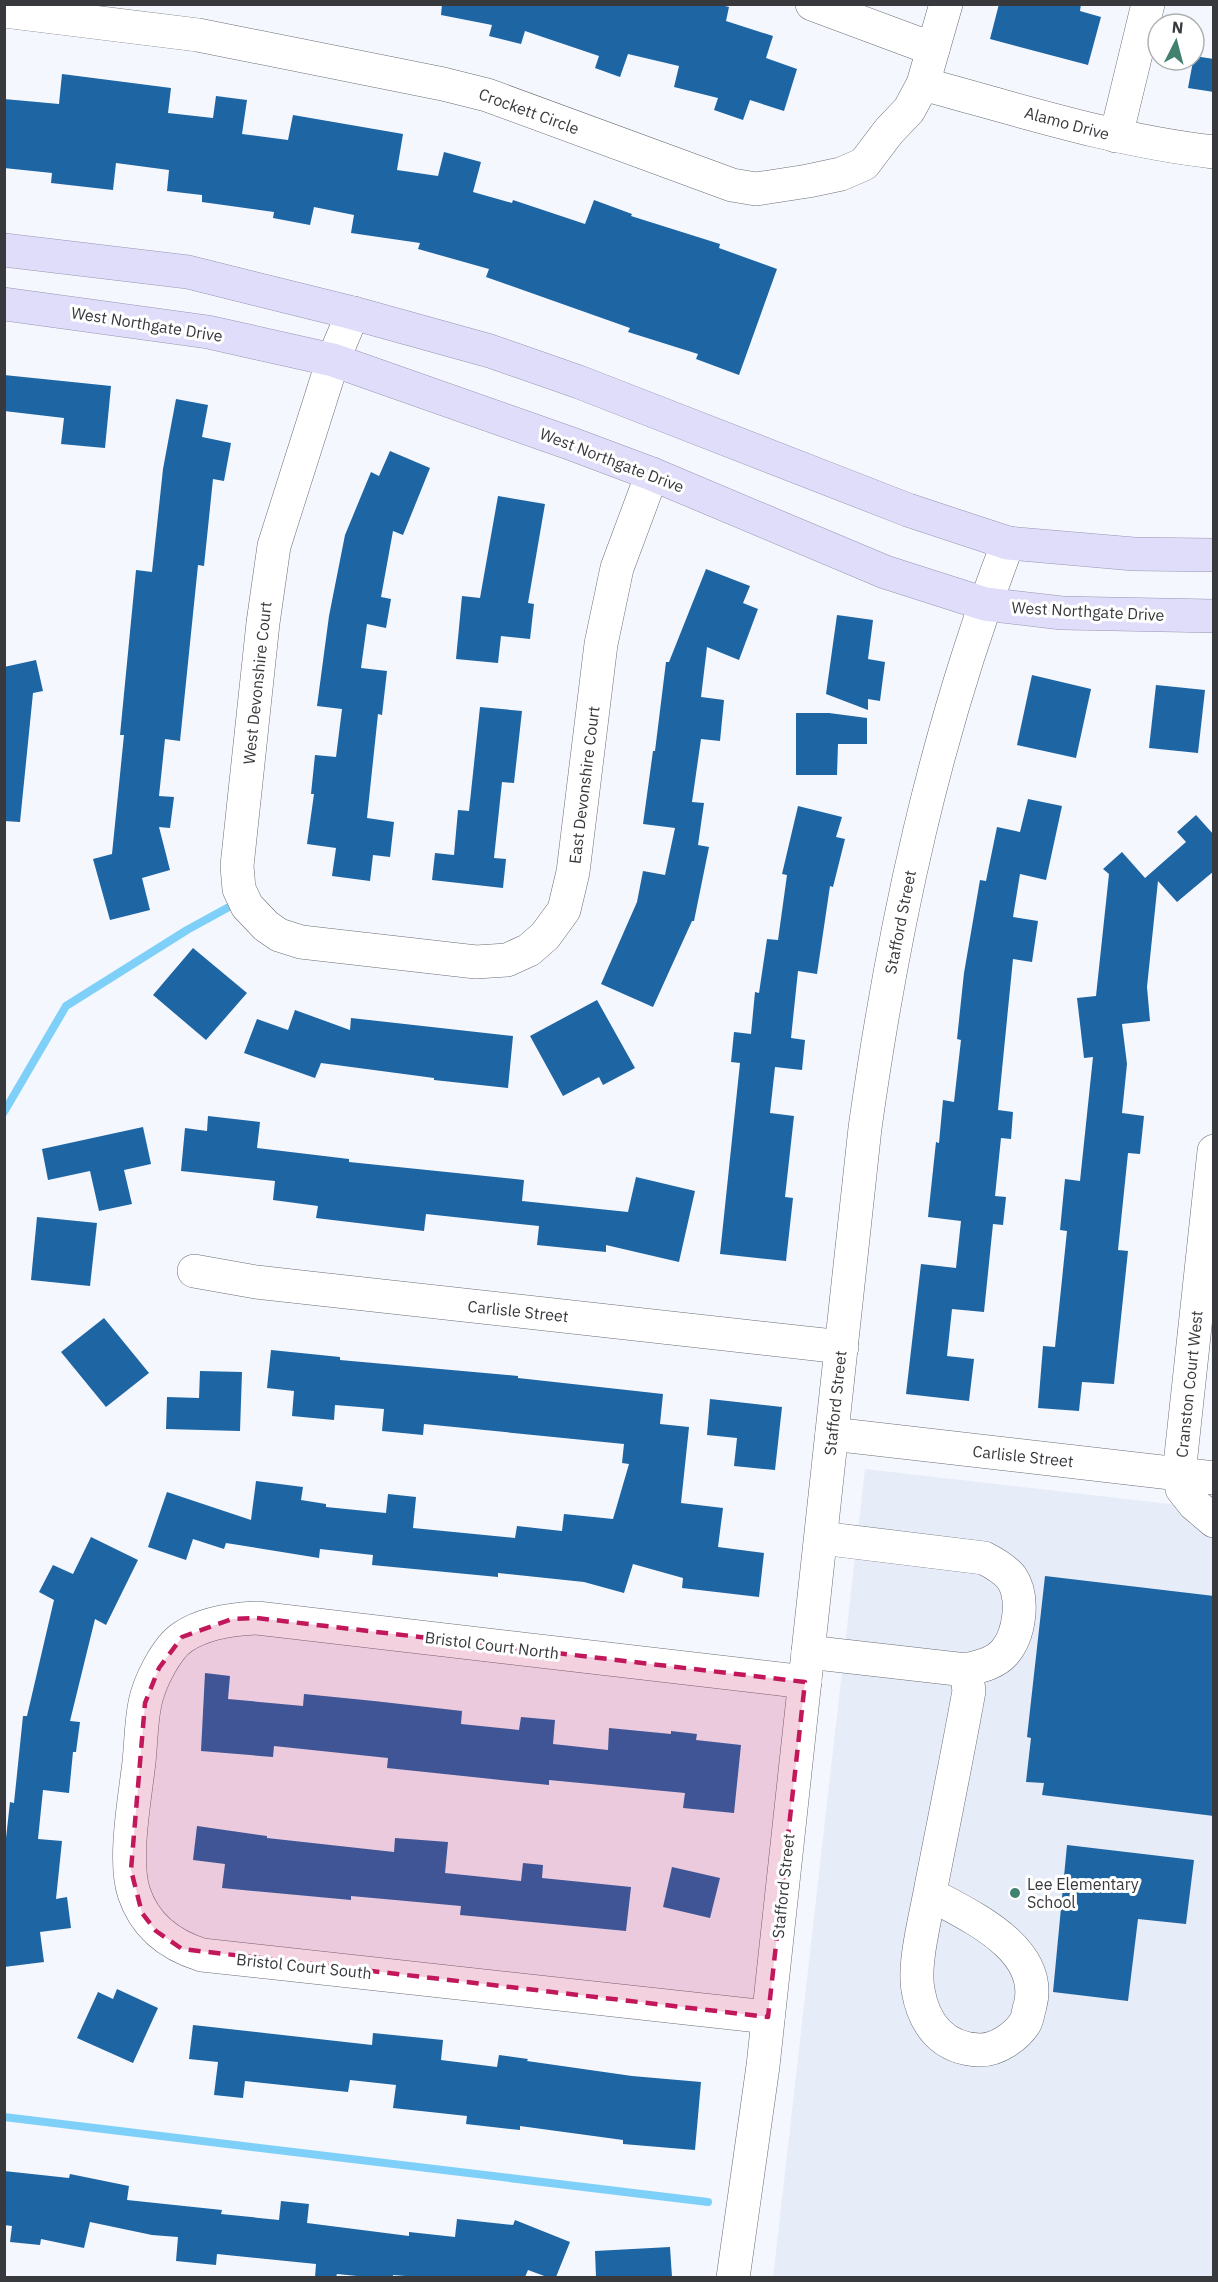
<svg xmlns="http://www.w3.org/2000/svg" width="1218" height="2282" font-family="'IBM Plex Sans',sans-serif">
<rect width="100%" height="100%" fill="#f5f7fe"/>
<path fill="#e7ecf9" d="M 865,1469 L 1213,1509 L 1213,2277 L 773,2278 Z"/>
<g fill="none" stroke-linecap="round" stroke-linejoin="round">
<g stroke="#7fd0f8" stroke-width="8">
<path d="M 4,1112 L 66,1006 L 187,930 L 238,902"/>
<path d="M 4,2117 L 708,2202"/>
</g>
</g>
<g fill="#1e65a4">
<path d="M 442,4 L 717,4 L 729,7 L 726,21 L 773,36 L 766,58 L 797,69 L 784,111 L 750,100 L 743,120 L 714,110 L 718,98 L 674,87 L 679,66 L 628,54 L 620,77 L 595,68 L 599,56 L 525,31 L 521,44 L 489,36 L 492,25 L 441,15 Z"/>
<path d="M 999,4 L 1081,4 L 1080,11 L 1101,17 L 1088,65 L 990,39 Z"/>
<path d="M 1194,56 L 1214,59 L 1214,92 L 1188,88 Z"/>
<path d="M 62,74 L 171,88 L 168,113 L 213,118 L 216,96 L 247,100 L 242,134 L 288,140 L 293,115 L 403,134 L 397,170 L 438,176 L 444,152 L 481,162 L 473,192 L 512,203 L 513,200 L 585,224 L 594,200 L 632,214 L 631,216 L 720,244 L 719,248 L 777,269 L 739,375 L 696,359 L 698,354 L 628,332 L 630,328 L 486,277 L 489,269 L 418,249 L 420,243 L 351,233 L 354,215 L 314,207 L 310,225 L 273,218 L 274,212 L 202,202 L 202,195 L 167,191 L 169,170 L 116,163 L 113,190 L 51,183 L 52,173 L 4,168 L 4,99 L 59,104 Z"/>
<path d="M 4,375 L 111,386 L 105,448 L 61,444 L 64,418 L 4,411 Z"/>
<path d="M 176,399 L 208,405 L 202,437 L 231,443 L 224,481 L 213,479 L 204,566 L 198,565 L 180,741 L 165,739 L 159,796 L 174,797 L 170,828 L 159,827 L 170,870 L 142,878 L 150,910 L 110,920 L 93,859 L 112,854 L 124,735 L 120,735 L 136,570 L 152,572 L 163,469 Z"/>
<path d="M 390,451 L 430,468 L 403,535 L 393,531 L 381,597 L 391,599 L 386,628 L 367,624 L 361,668 L 387,671 L 382,715 L 378,714 L 367,818 L 394,822 L 390,857 L 373,855 L 370,881 L 332,876 L 336,848 L 307,844 L 314,794 L 311,794 L 315,755 L 336,757 L 342,709 L 317,706 L 329,616 L 345,535 L 371,472 L 379,476 Z"/>
<path d="M 498,496 L 545,504 L 528,603 L 534,604 L 530,639 L 501,636 L 498,663 L 456,659 L 462,596 L 480,598 Z"/>
<path d="M 706,569 L 750,586 L 743,603 L 758,609 L 739,660 L 707,647 L 701,697 L 724,700 L 720,741 L 701,739 L 692,802 L 704,803 L 698,845 L 709,847 L 694,921 L 692,921 L 653,1007 L 601,984 L 637,902 L 643,871 L 665,875 L 675,828 L 643,824 L 653,751 L 655,751 L 666,662 L 669,662 Z"/>
<path d="M 837,615 L 873,620 L 868,659 L 885,662 L 880,701 L 868,699 L 868,710 L 826,694 Z"/>
<path d="M 36,660 L 43,691 L 33,693 L 20,822 L 4,821 L 4,667 Z"/>
<path d="M 1032,675 L 1091,689 L 1076,758 L 1017,745 Z"/>
<path d="M 1156,685 L 1205,690 L 1198,753 L 1149,748 Z"/>
<path d="M 480,707 L 522,711 L 514,783 L 502,782 L 494,858 L 506,859 L 503,888 L 432,880 L 435,853 L 454,855 L 458,810 L 469,811 Z"/>
<path d="M 796,713 L 829,713 L 867,718 L 867,744 L 838,744 L 837,775 L 796,775 Z"/>
<path d="M 1028,799 L 1062,806 L 1046,880 L 1020,874 L 1013,917 L 1038,921 L 1032,962 L 1013,959 L 998,1110 L 1013,1112 L 1011,1139 L 1001,1138 L 995,1196 L 1006,1197 L 1003,1225 L 993,1224 L 984,1312 L 952,1309 L 947,1356 L 974,1359 L 969,1401 L 906,1394 L 921,1264 L 956,1268 L 961,1221 L 928,1217 L 936,1142 L 939,1143 L 943,1100 L 954,1102 L 961,1040 L 957,1039 L 964,973 L 980,880 L 986,881 L 997,827 L 1020,832 Z"/>
<path d="M 798,806 L 842,817 L 836,837 L 845,839 L 833,887 L 830,886 L 817,974 L 798,971 L 791,1038 L 805,1040 L 802,1070 L 775,1067 L 770,1113 L 794,1116 L 785,1197 L 793,1198 L 786,1261 L 720,1254 L 740,1063 L 731,1062 L 734,1032 L 751,1034 L 755,992 L 759,993 L 767,939 L 778,940 L 787,875 L 782,874 Z"/>
<path d="M 1196,815 L 1214,835 L 1214,871 L 1177,902 L 1158,881 L 1147,987 L 1150,1021 L 1122,1024 L 1127,1064 L 1122,1113 L 1144,1116 L 1140,1154 L 1128,1153 L 1118,1250 L 1128,1251 L 1114,1384 L 1082,1382 L 1079,1411 L 1038,1408 L 1043,1346 L 1055,1347 L 1067,1231 L 1060,1230 L 1065,1179 L 1080,1181 L 1093,1057 L 1084,1058 L 1077,998 L 1096,996 L 1109,874 L 1103,869 L 1122,852 L 1145,878 L 1186,842 L 1177,832 Z"/>
<path d="M 193,948 L 247,993 L 206,1040 L 153,995 Z"/>
<path d="M 597,1000 L 635,1068 L 603,1085 L 599,1077 L 563,1096 L 530,1036 Z"/>
<path d="M 295,1010 L 350,1030 L 351,1018 L 513,1036 L 508,1088 L 434,1080 L 434,1078 L 321,1063 L 315,1078 L 244,1053 L 257,1019 L 288,1030 Z"/>
<path d="M 208,1116 L 260,1122 L 257,1148 L 349,1159 L 349,1162 L 524,1180 L 522,1201 L 628,1212 L 636,1177 L 695,1191 L 679,1262 L 606,1245 L 606,1252 L 537,1245 L 539,1226 L 426,1214 L 424,1231 L 316,1218 L 318,1206 L 273,1200 L 275,1181 L 181,1171 L 185,1128 L 207,1131 Z"/>
<path d="M 143,1127 L 151,1164 L 124,1170 L 132,1204 L 99,1211 L 90,1171 L 48,1180 L 42,1149 Z"/>
<path d="M 37,1217 L 97,1223 L 90,1286 L 31,1280 Z"/>
<path d="M 104,1318 L 149,1373 L 106,1407 L 61,1352 Z"/>
<path d="M 271,1350 L 340,1357 L 340,1360 L 518,1376 L 518,1378 L 663,1394 L 660,1424 L 689,1427 L 681,1503 L 723,1508 L 718,1547 L 764,1553 L 759,1597 L 682,1588 L 683,1578 L 633,1564 L 624,1593 L 584,1582 L 498,1573 L 498,1577 L 372,1565 L 373,1555 L 320,1549 L 319,1558 L 226,1543 L 224,1549 L 193,1539 L 186,1560 L 148,1547 L 167,1492 L 251,1520 L 256,1481 L 303,1487 L 301,1500 L 326,1504 L 326,1507 L 386,1513 L 388,1494 L 416,1497 L 413,1528 L 515,1538 L 517,1526 L 562,1531 L 564,1514 L 613,1519 L 629,1464 L 622,1463 L 624,1444 L 424,1424 L 423,1435 L 382,1431 L 384,1409 L 335,1405 L 334,1420 L 292,1416 L 294,1391 L 267,1388 Z"/>
<path d="M 200,1371 L 242,1372 L 240,1431 L 166,1429 L 167,1397 L 199,1398 Z"/>
<path d="M 710,1399 L 782,1407 L 775,1470 L 734,1466 L 737,1438 L 707,1435 Z"/>
<path d="M 91,1537 L 138,1560 L 106,1625 L 95,1619 L 70,1721 L 80,1722 L 76,1752 L 73,1752 L 69,1793 L 43,1790 L 38,1839 L 62,1841 L 56,1899 L 67,1897 L 71,1928 L 40,1932 L 44,1962 L 4,1967 L 4,1856 L 10,1802 L 14,1803 L 23,1716 L 27,1716 L 54,1600 L 39,1592 L 53,1565 L 73,1574 Z"/>
<path d="M 1045,1576 L 1214,1596 L 1214,1816 L 1042,1795 L 1044,1783 L 1026,1782 L 1031,1738 L 1027,1737 Z"/>
<path d="M 205,1673 L 230,1676 L 228,1699 L 303,1706 L 304,1694 L 374,1701 L 462,1711 L 461,1724 L 519,1730 L 521,1717 L 555,1720 L 553,1744 L 608,1750 L 609,1728 L 671,1734 L 671,1731 L 697,1734 L 696,1740 L 741,1745 L 734,1813 L 683,1808 L 685,1793 L 549,1780 L 549,1785 L 387,1768 L 388,1758 L 274,1746 L 273,1757 L 201,1751 Z"/>
<path d="M 197,1826 L 267,1836 L 267,1838 L 394,1852 L 395,1838 L 448,1842 L 445,1873 L 521,1881 L 523,1863 L 543,1865 L 542,1878 L 631,1887 L 626,1931 L 460,1915 L 461,1906 L 351,1896 L 351,1900 L 222,1888 L 225,1864 L 193,1860 Z"/>
<path d="M 1067,1845 L 1194,1860 L 1186,1924 L 1138,1919 L 1128,2001 L 1053,1992 Z"/>
<path d="M 672,1867 L 720,1878 L 710,1918 L 663,1907 Z"/>
<path d="M 117,1989 L 158,2008 L 133,2063 L 77,2038 L 98,1992 L 113,1999 Z"/>
<path d="M 193,2025 L 372,2045 L 373,2033 L 443,2040 L 441,2060 L 497,2067 L 499,2055 L 528,2059 L 527,2061 L 632,2076 L 701,2082 L 695,2150 L 623,2144 L 623,2140 L 520,2126 L 520,2130 L 466,2124 L 467,2116 L 393,2108 L 396,2085 L 350,2080 L 348,2092 L 245,2081 L 243,2098 L 214,2095 L 218,2062 L 189,2059 Z"/>
<path d="M 4,2171 L 69,2178 L 70,2174 L 129,2186 L 127,2200 L 222,2210 L 221,2214 L 279,2220 L 281,2201 L 309,2204 L 307,2223 L 409,2236 L 409,2232 L 455,2237 L 457,2219 L 513,2225 L 515,2220 L 570,2242 L 556,2277 L 547,2277 L 528,2270 L 525,2277 L 417,2277 L 393,2275 L 393,2277 L 367,2277 L 337,2274 L 336,2277 L 315,2277 L 316,2264 L 217,2254 L 216,2265 L 176,2261 L 178,2237 L 152,2235 L 90,2222 L 84,2248 L 41,2239 L 40,2245 L 10,2242 L 12,2226 L 4,2225 Z"/>
<path d="M 670,2247 L 672,2277 L 596,2277 L 595,2251 Z"/>
</g>
<g fill="none" stroke-linecap="round" stroke-linejoin="round">
<g stroke="#6b6e75" stroke-width="34">
<g id="minor">
<path d="M 812,4 L 933,49"/>
<path d="M 4,11 L 198,35 L 443,84 L 487,95 L 732,185 L 756,189 L 808,181 L 841,174 L 864,164 L 889,131 L 909,110 L 923,84 L 946,4"/>
<path d="M 923,84 C 1019,110 1115,141 1214,152"/>
<path d="M 1116,136 L 1148,4"/>
<path d="M 353,313 L 333,360 L 274,546 L 263,623 L 237,866 L 239,889 L 247,906 L 266,926 L 279,935 L 301,942 L 476,962 L 507,960 L 529,950 L 545,936 L 564,910 L 573,872 L 601,644 L 617,568 L 652,474"/>
<path d="M 1214,1151 L 1179,1474 L 1182,1489 L 1194,1504 L 1214,1521"/>
<path d="M 194,1271 L 256,1282 L 842,1347"/>
<path d="M 832,1434 L 1214,1478"/>
<path d="M 808,1652 L 966,1670 C 980,1666 994,1664 1004,1653 C 1020,1635 1025,1597 1011,1577 C 1004,1569 994,1563 984,1558 L 821,1538"/>
<path d="M 930,1894 C 970,1916 1045,1949 1030,2006 C 1028,2011 1028,2018 1025,2023 C 1016,2037 997,2050 980,2050 C 943,2049 924,2025 918,1990 C 913,1963 926,1916 931,1887 C 944,1822 957,1757 969,1691 L 966,1670"/>
<path d="M 768,2017 L 202,1955 C 170,1945 145,1926 134,1893 C 123,1860 135,1798 139,1762 C 141,1743 141,1722 145,1703 C 149,1683 166,1648 183,1637 C 204,1623 233,1619 257,1618 L 805,1682"/>
<path d="M 733,2278 L 763,2066 L 865,1128 C 893,929 935,731 1008,543"/>
</g>
</g>
<g stroke="#9695b4" stroke-width="34">
<g id="major">
<path d="M 4,250 L 188,272 L 353,313 L 490,351 L 579,382 L 908,510 L 1008,543 L 1134,554 L 1214,555"/>
<path d="M 4,304 L 208,332 L 333,360 L 572,444 L 652,474 L 885,572 L 985,604 L 1062,613 L 1214,616"/>
</g>
</g>
<use href="#minor" stroke="#fff" stroke-width="33"/>
<use href="#major" stroke="#dfddf9" stroke-width="33"/>
</g>
<path fill="#c2185b" fill-opacity="0.2" stroke="#c2185b" stroke-width="4.5" stroke-dasharray="12 8" stroke-linejoin="round" d="M 257,1618 L 805,1682 L 768,2017 L 182,1949 L 156,1931 L 142,1913 L 131,1870 L 145,1703 L 159,1668 L 182,1637 L 232,1619 Z"/>
<circle fill="#408170" stroke="#fff" stroke-width="2" cx="1015" cy="1893" r="6"/>
<g text-anchor="middle" stroke-width="6" stroke-linejoin="round" paint-order="stroke">
<g font-size="16" fill="#37393c" stroke="#fff">
<text transform="translate(529 111) rotate(20)" y="6">Crockett Circle</text>
<text transform="translate(1067 123) rotate(15)" y="6">Alamo Drive</text>
<text transform="translate(147 324) rotate(9)" y="6">West Northgate Drive</text>
<text transform="translate(612 460) rotate(21)" y="6">West Northgate Drive</text>
<text transform="translate(1088 611) rotate(3)" y="6">West Northgate Drive</text>
<text transform="translate(257 683) rotate(-84)" y="6">West Devonshire Court</text>
<text transform="translate(584 785) rotate(-83)" y="6">East Devonshire Court</text>
<text transform="translate(900 922) rotate(-79)" y="6">Stafford Street</text>
<text transform="translate(518 1311) rotate(6)" y="6">Carlisle Street</text>
<text transform="translate(1189 1384) rotate(-84)" y="6">Cranston Court West</text>
<text transform="translate(835 1403) rotate(-84)" y="6">Stafford Street</text>
<text transform="translate(1023 1456) rotate(6)" y="6">Carlisle Street</text>
<text transform="translate(492 1645) rotate(7)" y="6">Bristol Court North</text>
<text transform="translate(783 1886) rotate(-84)" y="6">Stafford Street</text>
<text transform="translate(304 1966) rotate(6)" y="6">Bristol Court South</text>
</g>
<g font-size="16" fill="#37393c" stroke="#fff" text-anchor="start">
<text x="1027" y="1890">Lee Elementary<tspan x="1027" dy="18">School</tspan></text>
</g>
</g>
<rect width="1218" height="2282" fill="none" stroke="#37393c" stroke-width="12"/>
<g transform="translate(1176 42) rotate(6)"><circle r="28" fill="#ffffff" stroke="#afb0b1" stroke-width="1.5"/>
<path d="M0-4.5L10 22L0 15L-10 22Z" fill="#408170"/>
<text y="-9" font-size="16" font-weight="bold" text-anchor="middle" fill="#37393c">N</text>
</g>
</svg>
